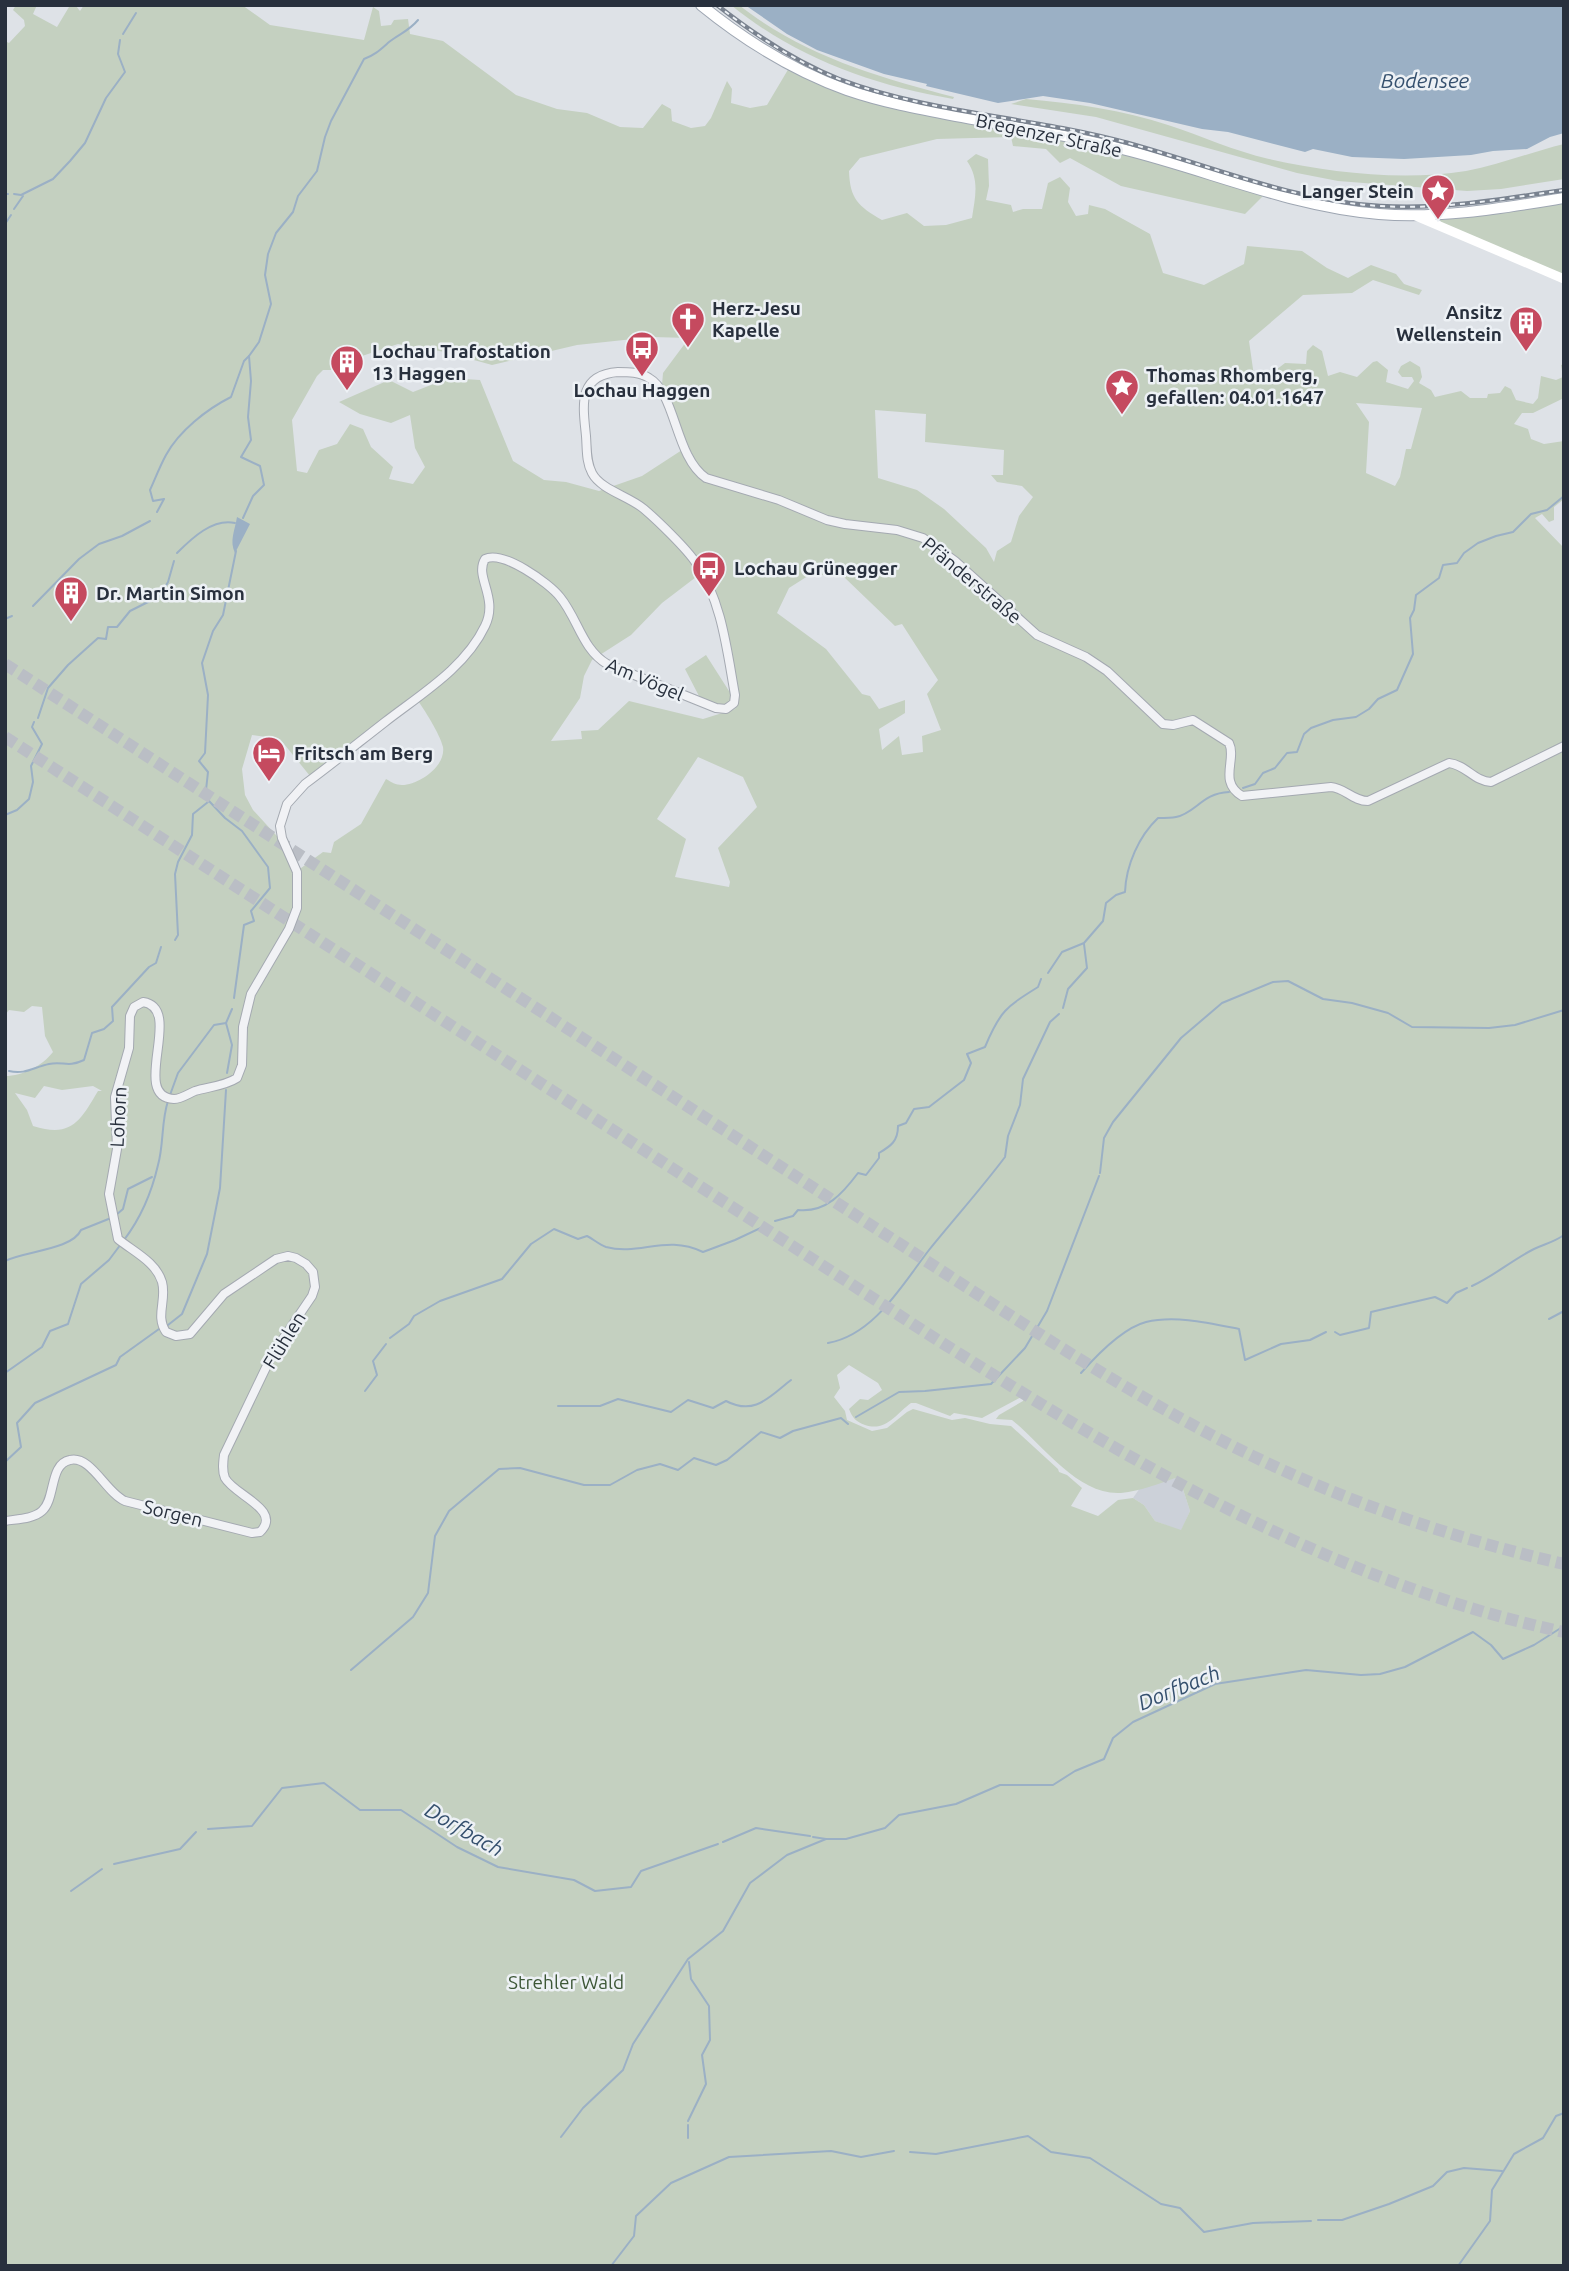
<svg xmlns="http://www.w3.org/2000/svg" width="1569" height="2271" font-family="Ubuntu,sans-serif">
<rect width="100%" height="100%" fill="#dee2e7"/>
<path fill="#ccd1d9" d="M 1179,1477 L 1190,1511 L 1181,1531 L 1155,1521 L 1144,1505 L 1133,1498 L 1140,1488 Z"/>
<g fill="#c4d0c0" fill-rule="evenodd">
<path d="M 16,5 L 37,5 L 33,14 L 57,27 L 69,7 L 76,6 L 80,11 L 84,5 L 242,5 L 270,25 L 364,40 L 373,7 L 379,11 L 381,26 L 391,25 L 394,20 L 408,19 L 410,34 L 443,41 L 516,95 L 557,109 L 587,113 L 620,127 L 643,128 L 662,104 L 671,109 L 672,121 L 691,128 L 705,126 L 711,118 L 727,81 L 732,89 L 731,103 L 750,108 L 767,105 L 789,68 L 862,98 L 1074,142 L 1132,156 L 1265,194 L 1245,214 L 1121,186 L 1070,158 L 1060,163 L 1046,149 L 1013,146 L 1011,137 L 937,139 L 860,158 L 849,171 C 850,199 858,206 882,220 L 907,213 L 924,226 L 946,225 L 972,218 C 975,197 980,180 967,161 L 976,154 L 988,159 L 989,186 L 986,200 L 1011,205 L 1013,212 L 1023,209 L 1042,209 L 1048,183 L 1060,177 L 1070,188 L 1068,202 L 1076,216 L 1088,214 L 1089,205 L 1105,209 L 1150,234 L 1163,273 L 1204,285 L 1244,264 L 1247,246 L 1302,251 L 1327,268 L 1348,278 L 1371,265 L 1396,274 L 1404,284 L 1422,290 L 1419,295 L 1373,280 L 1352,293 L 1303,295 L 1249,341 L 1254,376 L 1272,373 L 1285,363 L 1306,364 L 1307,351 L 1313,345 L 1322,351 L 1328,376 L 1340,372 L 1357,377 L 1373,362 L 1377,361 L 1388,370 L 1386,382 L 1408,389 L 1414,381 L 1412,377 L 1402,377 L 1398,372 L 1401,366 L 1410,361 L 1420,367 L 1422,377 L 1419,383 L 1431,390 L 1435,397 L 1461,391 L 1470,398 L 1487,398 L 1488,394 L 1500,393 L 1505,386 L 1511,389 L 1516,400 L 1533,404 L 1538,398 L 1541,376 L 1556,380 L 1563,377 L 1561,365 L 1564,364 L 1564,398 L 1533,413 L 1522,413 L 1514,424 L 1528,429 L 1531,439 L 1544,444 L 1564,441 L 1564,499 L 1554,507 L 1554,520 L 1549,522 L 1542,514 L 1535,518 L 1564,548 L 1564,2266 L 5,2266 L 5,1076 C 23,1076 42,1066 53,1052 L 45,1036 L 42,1007 L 32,1006 L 24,1012 L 9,1010 L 5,1015 L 5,41 L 9,43 L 25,26 L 24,20 L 13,10 ZM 652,337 L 689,338 L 663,373 L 662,385 L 699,470 L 714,479 L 778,497 L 829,517 L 846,522 L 871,524 L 872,526 C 833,526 813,509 778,500 C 752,492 723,492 699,477 C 691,472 687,458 682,450 L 642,476 L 599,491 L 566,482 L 544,480 L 513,461 L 480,380 L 449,378 L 413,392 L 389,380 L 339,402 L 360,414 L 391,423 L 410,415 L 415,448 L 425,467 L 413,484 L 389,479 L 393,467 L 371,447 L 363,429 L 350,424 L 337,444 L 319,450 L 307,473 L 297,471 L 292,420 L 317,376 L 323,370 L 331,370 L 335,365 L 398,344 L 445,352 L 492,365 L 577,345 ZM 1356,403 L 1422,408 L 1411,449 L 1406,449 L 1400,477 L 1395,486 L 1366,473 L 1369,422 ZM 875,410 L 926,414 L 925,442 L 1004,450 L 1003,475 L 991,475 L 997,482 L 1022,486 L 1033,497 L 1019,516 L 1011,542 L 997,551 L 994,562 L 986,548 L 944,509 L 917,490 L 878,478 ZM 700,574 C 728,609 730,658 738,701 L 735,709 L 703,719 L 629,701 L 598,730 L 581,731 L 582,739 L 551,741 L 580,698 L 584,676 L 592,660 L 631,635 L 662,603 ZM 811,574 L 844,577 L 895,626 L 902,624 L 938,680 L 927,694 L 941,730 L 922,736 L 923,752 L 902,755 L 899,736 L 882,750 L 879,729 L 905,713 L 905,700 L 879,709 L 870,696 L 862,694 L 826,649 L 777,613 L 789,588 ZM 416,698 C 424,709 440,734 443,747 C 446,766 419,785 402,785 C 396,785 391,782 386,779 L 361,824 L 334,842 L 331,853 L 323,852 L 297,871 L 286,846 L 253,810 L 245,795 L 242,769 L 252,735 L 280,739 L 310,776 ZM 698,757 L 743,777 L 757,807 L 718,848 L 730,882 L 729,887 L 675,877 L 686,839 L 657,819 ZM 44,1086 L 62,1090 L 93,1086 L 102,1091 L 98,1091 C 80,1121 72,1138 33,1126 L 27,1110 L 15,1093 L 35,1098 ZM 849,1365 L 878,1383 L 882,1390 L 868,1400 L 860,1399 L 849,1409 C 852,1417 856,1422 865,1425 C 886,1432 896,1414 911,1403 L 916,1403 L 950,1416 L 954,1413 L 982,1418 L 1025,1395 L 1023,1401 L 999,1415 L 996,1419 L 1012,1420 C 1042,1444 1078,1496 1121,1493 C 1141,1491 1160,1483 1179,1477 L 1190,1511 L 1181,1530 L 1155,1521 L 1144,1505 L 1133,1498 L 1118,1500 L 1098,1516 L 1071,1506 L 1082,1488 L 1067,1475 L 1059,1472 L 1058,1469 L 1011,1426 L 990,1424 L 965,1418 L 952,1420 L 913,1409 L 907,1412 L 887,1428 L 872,1431 L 847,1420 L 845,1411 L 834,1397 L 840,1388 L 837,1375 Z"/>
<path d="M 731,5 L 739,5 C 802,55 877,77 954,97 L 953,99 C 872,85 796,58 731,5 Z"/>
<path d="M 1026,99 C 1074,103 1123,110 1168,125 C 1202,136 1234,151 1269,159 C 1331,173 1403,181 1466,171 C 1499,165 1531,152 1564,144 L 1564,179 L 1501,189 L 1467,191 L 1338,181 L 1297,173 L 1096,117 L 1011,104 Z"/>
<path d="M 1564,202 L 1564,276 L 1442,224 L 1440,220 Z"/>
<path d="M 706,655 L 729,691 L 732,691 L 730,702 L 723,707 L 700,698 L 685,669 Z"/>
</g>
<g fill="#9bb0c5">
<path d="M 745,5 L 1564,5 L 1564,133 L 1550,137 L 1527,149 L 1493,151 L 1471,155 L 1404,159 L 1352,157 L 1313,149 L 1305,152 L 1228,132 L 1202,129 L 1090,103 L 1043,96 L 998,103 L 926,86 L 927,84 L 884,74 L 817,50 L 787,34 Z"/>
<path d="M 237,517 L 250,524 L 235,553 C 229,541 235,530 237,517 Z"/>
</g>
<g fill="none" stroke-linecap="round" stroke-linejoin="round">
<g stroke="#9bb0c5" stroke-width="2">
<path d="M 142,6 L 143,5"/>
<path d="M 123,34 L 136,13"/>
<path d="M 5,194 L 8,194"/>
<path d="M 14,194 L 21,195 L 53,179 L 70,161 L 85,143 L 106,98 L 125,72 L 118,54 L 120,40"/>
<path d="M 14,209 L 23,196"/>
<path d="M 5,224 L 11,215"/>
<path d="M 157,512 L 164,499 L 153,501 L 150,490 C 155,479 160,466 166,455 C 179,431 207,409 231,397 L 244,361 L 249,356"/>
<path d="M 243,518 L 253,496 L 264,485 L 260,466 L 241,457 L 251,440 L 248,417 L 251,381 L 249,356 L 259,342 L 271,304 L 265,275 L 268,254 L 276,233 L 293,212 L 298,196 L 317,171 L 325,137 L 331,121 L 364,59 C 375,55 380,50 389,42 C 399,34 409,31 418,20"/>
<path d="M 177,553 C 192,538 213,518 235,523"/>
<path d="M 33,606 L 79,559 L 99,544 L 122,536 L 150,521"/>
<path d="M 5,619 L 12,616"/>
<path d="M 38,718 L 48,688 L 68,665 L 98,638 L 106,639 L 108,627 L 117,627 L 130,611 L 160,596 L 168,582 L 174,561"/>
<path d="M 1243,788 L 1255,784 L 1263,773 L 1275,768 L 1287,753 L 1297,752 L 1304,734 L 1311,728 L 1333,720 L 1356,717 L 1369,709 L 1378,699 L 1397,690 L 1413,654 L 1410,618 L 1414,610 L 1416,595 L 1439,578 L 1443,565 L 1457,563 L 1464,553 L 1478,543 L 1496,536 L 1513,532 L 1531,514 L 1547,510 L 1564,496"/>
<path d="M 5,815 L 17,810 L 29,799 L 33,782 L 31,766 L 42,744 L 32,727 L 34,722"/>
<path d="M 175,940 L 178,935 L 175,874 L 178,862 L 192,835 L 193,814 L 208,802"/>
<path d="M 1048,973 L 1062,952 L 1084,943 L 1103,921 L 1106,903 L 1116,895 L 1125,892 C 1126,865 1139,836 1158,818 C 1164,818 1171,818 1176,817 C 1196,813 1202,793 1229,792"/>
<path d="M 234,998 L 244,925 L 254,921 L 251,911 L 270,888 L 268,867 L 242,831 L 225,818 L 209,801 L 206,790 L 208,772 L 199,761 L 205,753 L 208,695 L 202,663 L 213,631 L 223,615 L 236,551"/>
<path d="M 1063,1008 L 1068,989 L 1087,968 L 1084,944"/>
<path d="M 226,1023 L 232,1045 L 227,1073"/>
<path d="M 9,1071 C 25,1075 34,1067 49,1064 C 64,1061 67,1068 84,1060 L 92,1033 L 104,1029 L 113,1021 L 112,1007 L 149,967 L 156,963 L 161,947"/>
<path d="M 170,1095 L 178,1073 L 214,1025 L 226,1023 L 232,1009"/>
<path d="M 1100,1173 L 1104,1138 L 1113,1122 L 1181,1038 L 1222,1003 L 1273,982 L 1288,981 L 1323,999 L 1352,1003 L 1388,1013 L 1412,1027 L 1489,1028 L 1515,1025 L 1564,1010"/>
<path d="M 116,1215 L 123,1209 L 128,1189 L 152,1177"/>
<path d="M 775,1221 L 793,1216 L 798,1210 C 826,1213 843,1193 858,1173 L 866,1175 L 879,1158 L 879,1153 C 891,1146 898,1141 898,1126 L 906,1123 L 914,1109 L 929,1107 L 964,1080 L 971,1063 L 967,1054 L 985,1047 C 1000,1011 1006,1007 1038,987 L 1041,979"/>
<path d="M 124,1240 C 140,1219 152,1191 158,1165 C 164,1144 161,1122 168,1101"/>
<path d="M 5,1261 C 24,1251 72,1250 81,1230 L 111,1218"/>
<path d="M 1472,1286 C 1494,1276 1512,1260 1534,1249 C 1545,1244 1554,1242 1564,1235"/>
<path d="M 1549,1319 L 1564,1311"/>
<path d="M 168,1325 L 182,1314 L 207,1254 L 220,1188 L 226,1090"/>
<path d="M 1335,1332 L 1340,1335 L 1369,1328 L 1371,1312 L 1435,1297 L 1447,1303 L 1456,1293 L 1467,1288"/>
<path d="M 390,1338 L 409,1324 L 414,1316 L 440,1301 L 502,1279 L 531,1244 L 554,1229 L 578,1239 L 587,1236 C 593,1239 600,1245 606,1247 C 640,1256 666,1234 703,1252 L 735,1240 L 767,1225"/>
<path d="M 828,1343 C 874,1335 902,1285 929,1250 C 954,1219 981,1189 1005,1157 L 1008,1136 L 1020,1105 L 1023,1079 L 1050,1022 L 1059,1014"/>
<path d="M 5,1373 L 42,1347 L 50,1331 L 68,1324 L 81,1284 L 109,1260 L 121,1244"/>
<path d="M 1081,1373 C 1096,1356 1123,1328 1146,1322 C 1175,1315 1209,1323 1239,1329 L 1245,1360 L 1281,1344 L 1310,1340 L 1326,1332"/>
<path d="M 365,1391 L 377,1375 L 373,1361 L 386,1344"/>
<path d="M 558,1406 L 600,1406 L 618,1399 L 671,1412 L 688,1400 L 713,1408 L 726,1401 C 755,1416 769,1397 791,1380"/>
<path d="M 856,1417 L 899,1392 L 925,1391 L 991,1384 L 1025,1348 L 1047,1311 L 1099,1176"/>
<path d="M 5,1462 L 21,1447 L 17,1423 L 35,1403 L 116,1365 L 120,1357 L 159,1329"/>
<path d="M 351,1670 L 413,1617 L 428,1593 L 435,1536 L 449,1511 L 499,1469 L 520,1468 L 584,1485 L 610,1485 L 637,1470 L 660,1464 L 678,1470 L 694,1458 L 716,1465 L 727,1460 L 761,1432 L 780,1438 L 793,1431 L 841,1418 L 848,1424"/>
<path d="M 208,1829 L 252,1826 L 282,1788 L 324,1783 L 360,1810 L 401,1810 L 457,1847 L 498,1867 L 574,1880 L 595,1891 L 631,1887 L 641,1871 L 718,1844"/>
<path d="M 813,1837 L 826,1839 L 846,1839 L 885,1828 L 899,1815 L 956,1804 L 1000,1785 L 1053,1785 L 1075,1771 L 1104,1759 L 1113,1738 L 1133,1722 L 1215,1684 L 1306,1670 L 1361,1675 L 1380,1674 L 1405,1667 L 1473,1632 L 1491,1645 L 1503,1659 L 1534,1645 L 1564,1626"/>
<path d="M 723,1842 L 756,1828 L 810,1836"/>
<path d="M 114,1864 L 180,1849 L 196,1832"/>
<path d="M 71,1891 L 102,1869"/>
<path d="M 688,2121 L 706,2084 L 702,2055 L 710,2040 L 709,2006 L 691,1979 L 689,1962"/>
<path d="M 688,2125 L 688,2138"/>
<path d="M 561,2137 L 583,2108 L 623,2070 L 633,2044 L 688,1959 L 723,1931 L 750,1883 L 787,1855 L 826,1839"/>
<path d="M 910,2152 L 936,2154 L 1028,2136 L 1051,2152 L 1090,2158 L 1161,2204 L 1180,2208 L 1204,2232 L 1253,2223 L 1311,2221"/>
<path d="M 1318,2220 L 1342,2220 L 1389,2204 L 1433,2186 L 1447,2172 L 1464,2168 L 1502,2171"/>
<path d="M 611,2266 L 634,2236 L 636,2216 L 671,2183 L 729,2157 L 831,2151 L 861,2157 L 894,2151"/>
<path d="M 1458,2266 L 1490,2221 L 1492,2190 L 1514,2154 L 1543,2138 L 1556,2116 L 1564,2113"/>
</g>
<g stroke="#babec5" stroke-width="12" stroke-dasharray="12 6" stroke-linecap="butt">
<path d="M 5,664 L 1005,1312 C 1073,1356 1143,1399 1215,1437 C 1325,1495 1443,1536 1564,1564"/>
<path d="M 5,737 L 936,1339 C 1133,1463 1333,1583 1564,1632"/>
</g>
<g stroke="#a4a9b1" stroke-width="10">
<path id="tertiary" d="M 5,1521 C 17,1519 33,1519 42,1511 C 56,1499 49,1464 70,1460 C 91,1455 106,1493 125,1501 L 252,1533 L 260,1532 C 283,1510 234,1495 225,1478 C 222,1471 223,1463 224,1455 L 272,1355 L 312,1296 L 315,1287 L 313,1272 L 306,1264 L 296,1258 L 288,1256 L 276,1259 L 224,1294 L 190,1334 L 176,1336 L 166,1332 C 155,1316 167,1300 162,1282 C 156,1262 134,1252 118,1239 L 109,1194 L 117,1149 L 115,1097 L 129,1048 L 130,1016 L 134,1007 L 143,1002 C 185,1008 129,1097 174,1099 C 181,1099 188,1094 195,1091 C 208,1087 225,1086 237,1078 L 242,1065 L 243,1027 L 251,994 L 289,929 L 297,908 L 297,872 L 282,838 L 280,826 L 287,804 L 305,784 C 332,764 358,743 385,722 C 421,694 465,668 485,626 C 499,597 474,577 485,559 C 503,550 549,583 560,597 C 578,619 582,649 607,664 L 716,708 L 726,709 L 734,703 L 735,695 C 727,651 722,601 696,563 C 687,549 658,521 644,509 C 629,496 601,490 592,473 C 586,462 587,449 586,436 C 583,406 577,375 618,372 C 628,372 640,372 649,378 C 676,393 675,457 706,478 L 779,500 L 827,520 L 845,524 L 897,530 L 923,538 L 955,561 L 1037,635 L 1086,657 L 1107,671 L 1163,724 L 1173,725 L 1193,720 L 1229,743 C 1237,759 1218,782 1242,796 L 1331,787 C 1345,788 1353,801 1368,801 L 1449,763 C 1466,765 1474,781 1491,782 L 1564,746"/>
</g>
<g stroke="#9ea6b2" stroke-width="12">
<path id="primary" d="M 701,5 C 744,40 794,71 847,90 C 882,102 919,109 956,116 C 1011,126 1068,135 1122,149 C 1208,170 1291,207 1379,214 C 1441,219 1503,208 1564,198"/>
</g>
<use href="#tertiary" stroke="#f1f2f5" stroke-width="8"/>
<path stroke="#fff" stroke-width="9" d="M 1416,216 L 1564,279"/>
<use href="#primary" stroke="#fff" stroke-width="10"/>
<g stroke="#79828f" stroke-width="4.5">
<path id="rail" d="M 717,5 C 755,35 794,61 839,79 C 932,114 1034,117 1128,143 C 1211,166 1294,201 1380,206 C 1442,210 1502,199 1564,190"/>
</g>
<use href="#rail" stroke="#edf1f5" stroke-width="2" stroke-dasharray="5" stroke-linecap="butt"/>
</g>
<defs>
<g id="sight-pin" transform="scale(1.75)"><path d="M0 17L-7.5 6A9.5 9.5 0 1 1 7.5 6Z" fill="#c54a5f" stroke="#edf1f5"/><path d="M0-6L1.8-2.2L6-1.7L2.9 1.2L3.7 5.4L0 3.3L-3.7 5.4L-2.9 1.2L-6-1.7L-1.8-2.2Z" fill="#fff"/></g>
<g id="church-pin" transform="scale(1.75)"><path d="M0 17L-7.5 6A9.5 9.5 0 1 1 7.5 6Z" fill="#c54a5f" stroke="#edf1f5"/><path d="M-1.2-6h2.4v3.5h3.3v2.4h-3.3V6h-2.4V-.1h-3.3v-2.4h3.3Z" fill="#fff"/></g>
<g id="building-pin" transform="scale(1.75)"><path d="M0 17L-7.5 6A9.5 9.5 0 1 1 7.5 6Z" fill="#c54a5f" stroke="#edf1f5"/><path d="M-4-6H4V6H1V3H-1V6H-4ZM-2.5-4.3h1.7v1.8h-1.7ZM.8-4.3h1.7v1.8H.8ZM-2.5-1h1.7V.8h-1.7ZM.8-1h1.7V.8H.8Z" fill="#fff"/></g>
<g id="bus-pin" transform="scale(1.75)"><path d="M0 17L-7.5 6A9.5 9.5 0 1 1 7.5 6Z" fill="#c54a5f" stroke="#edf1f5"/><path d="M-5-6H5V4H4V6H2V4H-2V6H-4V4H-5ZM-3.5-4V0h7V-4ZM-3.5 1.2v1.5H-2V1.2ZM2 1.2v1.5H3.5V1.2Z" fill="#fff"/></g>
<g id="hotel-pin" transform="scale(1.75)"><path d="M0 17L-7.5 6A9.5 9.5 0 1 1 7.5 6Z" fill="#c54a5f" stroke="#edf1f5"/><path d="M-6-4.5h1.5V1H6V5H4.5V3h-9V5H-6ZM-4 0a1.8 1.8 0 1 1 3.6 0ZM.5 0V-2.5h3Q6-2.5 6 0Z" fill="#fff"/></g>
</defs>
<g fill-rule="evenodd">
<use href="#sight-pin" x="1438" y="191"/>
<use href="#church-pin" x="688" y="319"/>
<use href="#building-pin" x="1526" y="323"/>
<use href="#bus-pin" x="642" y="348"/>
<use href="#building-pin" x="347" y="362"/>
<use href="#sight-pin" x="1122" y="386"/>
<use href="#bus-pin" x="709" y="568"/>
<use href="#building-pin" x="71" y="593"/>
<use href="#hotel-pin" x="269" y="753"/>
</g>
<g text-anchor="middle" stroke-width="5" stroke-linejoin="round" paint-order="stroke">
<g font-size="19" fill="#28303d" stroke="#edf1f5">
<text transform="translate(1049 135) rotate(12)" y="7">Bregenzer Straße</text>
<text transform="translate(972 580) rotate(40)" y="7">Pfänderstraße</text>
<text transform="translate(645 679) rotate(23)" y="7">Am Vögel</text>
<text transform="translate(118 1117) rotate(-87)" y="7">Lohorn</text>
<text transform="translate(284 1340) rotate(-58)" y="7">Flühlen</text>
<text transform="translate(173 1513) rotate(14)" y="7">Sorgen</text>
</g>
<g font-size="19" font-weight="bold" fill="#28303d" stroke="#edf1f5" text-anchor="start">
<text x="1414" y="198" text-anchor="end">Langer Stein</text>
<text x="712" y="315">Herz-Jesu<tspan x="712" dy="22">Kapelle</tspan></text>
<text x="1502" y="319" text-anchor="end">Ansitz<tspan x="1502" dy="22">Wellenstein</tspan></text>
<text x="372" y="358">Lochau Trafostation<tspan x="372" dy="22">13 Haggen</tspan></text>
<text x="1146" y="382">Thomas Rhomberg,<tspan x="1146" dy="22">gefallen: 04.01.1647</tspan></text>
<text x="642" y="397" text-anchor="middle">Lochau Haggen</text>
<text x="734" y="575">Lochau Grünegger</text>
<text x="96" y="600">Dr. Martin Simon</text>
<text x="294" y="760">Fritsch am Berg</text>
</g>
<g font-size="19" fill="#3d5737" stroke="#edf1f5">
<text x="566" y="1989">Strehler Wald</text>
</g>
<g font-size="21" font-style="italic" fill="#35506e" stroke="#edf1f5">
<text x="1425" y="88">Bodensee</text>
<text transform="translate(1179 1688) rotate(-22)" y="7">Dorfbach</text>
<text transform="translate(464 1830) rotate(30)" y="7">Dorfbach</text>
</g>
</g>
<rect width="1569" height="2271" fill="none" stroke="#28303d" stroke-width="14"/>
</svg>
